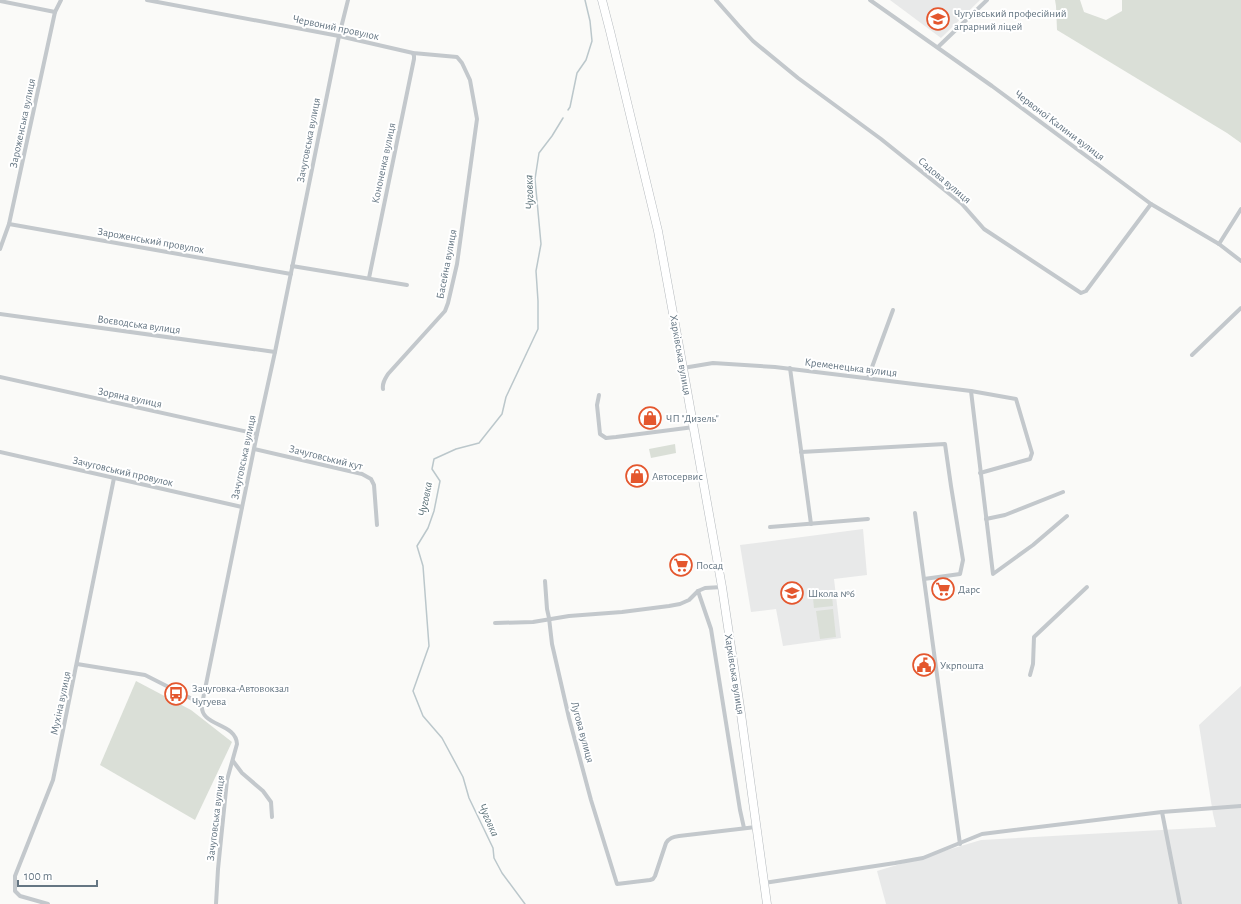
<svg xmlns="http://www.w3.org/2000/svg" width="1241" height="904" font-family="'Alegreya Sans',sans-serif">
<rect width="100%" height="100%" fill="#fafaf8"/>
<g fill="#e8e9e9">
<path d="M 890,0 L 980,0 L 941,38 Z"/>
<path d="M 863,529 L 867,575 L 834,579 L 841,638 L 783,646 L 776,609 L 751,612 L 740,545 Z"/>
<path d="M 1241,686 L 1241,904 L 886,904 L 877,871 L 981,840 L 1216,827 L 1213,814 L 1199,725 Z"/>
</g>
<g fill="#dadfd7">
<path d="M 1055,0 L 1080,0 L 1084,12 L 1106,20 L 1122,11 L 1122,0 L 1241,0 L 1241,143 L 1227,133 L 1057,30 L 1056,6 Z"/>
<path d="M 675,444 L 676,453 L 651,458 L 649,449 Z"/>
<path d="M 832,596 L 833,606 L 814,608 L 813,598 Z"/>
<path d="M 833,609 L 836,637 L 820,639 L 816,611 Z"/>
<path d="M 136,681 L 191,710 L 232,742 L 195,820 L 100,765 Z"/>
</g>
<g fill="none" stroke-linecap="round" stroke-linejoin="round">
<g stroke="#bbc7cb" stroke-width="1.5">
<path d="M 568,110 L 570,107 L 577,73 L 586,60 L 592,41 L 590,21 L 585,0"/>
<path d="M 525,904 L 502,873 L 494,858 L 493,848 L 469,798 L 463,777 L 442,738 L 423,716 L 413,691 L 429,646 L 423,566 L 417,546 L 428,528 L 434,511 L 440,481 L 432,469 L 434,459 L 456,449 L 479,443 L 502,414 L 506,397 L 538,329 L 538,301 L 536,271 L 541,244 L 535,179 L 539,153 L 552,136 L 563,118"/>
</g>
<g stroke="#b4b9bd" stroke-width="9">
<path id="highway" d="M 602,0 L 610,31 L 658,231 L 683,368 L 722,587 L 741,714 L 767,904"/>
</g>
<g stroke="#c3c8cc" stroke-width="4">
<path d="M 147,0 L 339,36 L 413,53 L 457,57 L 462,63 L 470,80 L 477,119 L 457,264 L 448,303 L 445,311 L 388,374 C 385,379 382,383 383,389"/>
<path d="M 716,0 L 739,26 L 753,41 L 798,78 L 881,139 L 962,204 L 984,229 L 1081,293 L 1086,291 L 1151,204"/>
<path d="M 870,0 L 992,86 L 1151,204 L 1219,244 L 1241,261"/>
<path d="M 0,1 L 55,12"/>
<path d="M 938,47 L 987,0"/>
<path d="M 9,224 L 291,274"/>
<path d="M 1219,244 L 1241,209"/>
<path d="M 0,249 L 9,224 L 55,12 L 61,0"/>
<path d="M 292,266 L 407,285"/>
<path d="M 369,278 L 414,59 L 414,56 L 413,53"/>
<path d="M 0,314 L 275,352"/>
<path d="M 1192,355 L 1241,308"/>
<path d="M 683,368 L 713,363 L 775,367 L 971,391 L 1016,399 L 1032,453 L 1030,459 L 980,473"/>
<path d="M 790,368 L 811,524"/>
<path d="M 0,377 L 257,434"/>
<path d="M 868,378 L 893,310"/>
<path d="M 971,391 L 993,574 L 1033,545 L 1067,516"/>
<path d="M 599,395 L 597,405 L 600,434 L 606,438 L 616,437 L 694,427"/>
<path d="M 254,449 L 362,474 L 371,479 L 374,485 L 377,525"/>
<path d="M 0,452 L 242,507"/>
<path d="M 801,452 L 945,444 L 951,486 L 963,560 L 960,574 L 924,579"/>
<path d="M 915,513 L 960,844"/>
<path d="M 986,519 L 1005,515 L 1063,492"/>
<path d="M 770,527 L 868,519"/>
<path d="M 545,581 L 547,609 L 549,618 L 552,644 L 569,718 L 591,800 L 617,884 L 650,880 L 653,879 L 655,876 L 666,843 C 669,838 673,837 679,836 L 756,827"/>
<path d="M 698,591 L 711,629 L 740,810 L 744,828"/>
<path d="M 495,623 L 533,622 L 569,616 L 622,612 L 669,606 L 680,604 L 689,600 L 698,591 L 705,588 L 722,587"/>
<path d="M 77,664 L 145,675 L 202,704"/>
<path d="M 1030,675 L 1033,664 L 1034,637 L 1087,587"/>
<path d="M 233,761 L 242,773 L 263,791 L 271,802 L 272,817"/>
<path d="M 1162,812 L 1180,904"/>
<path d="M 764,883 L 895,863 L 923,858 L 982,834 L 1162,812 L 1241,806"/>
<path d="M 48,904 L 20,896 L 15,891 L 15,876 L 53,780 L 114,478"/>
<path d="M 216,904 L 218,869 L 227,780 L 237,744 C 236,722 199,727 202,704 L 257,434 L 275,352 L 339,36 L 348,0"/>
</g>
<use href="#highway" stroke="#fff" stroke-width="8"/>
</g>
<defs>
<g id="school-ring" transform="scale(1.15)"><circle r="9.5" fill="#fff" stroke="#e4572e" stroke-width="1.5"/><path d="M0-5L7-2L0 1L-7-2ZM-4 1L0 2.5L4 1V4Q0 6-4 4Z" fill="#e4572e"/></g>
<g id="shop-ring" transform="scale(1.15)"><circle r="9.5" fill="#fff" stroke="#e4572e" stroke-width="1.5"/><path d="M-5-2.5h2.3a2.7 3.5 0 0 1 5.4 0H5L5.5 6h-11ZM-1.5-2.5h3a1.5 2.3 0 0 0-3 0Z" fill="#e4572e"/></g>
<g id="supermarket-ring" transform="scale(1.15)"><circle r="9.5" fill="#fff" stroke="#e4572e" stroke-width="1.5"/><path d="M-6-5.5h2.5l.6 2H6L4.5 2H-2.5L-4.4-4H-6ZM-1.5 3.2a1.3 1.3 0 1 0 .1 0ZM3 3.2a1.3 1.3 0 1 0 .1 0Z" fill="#e4572e"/></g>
<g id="civic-ring" transform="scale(1.15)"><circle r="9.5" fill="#fff" stroke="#e4572e" stroke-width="1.5"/><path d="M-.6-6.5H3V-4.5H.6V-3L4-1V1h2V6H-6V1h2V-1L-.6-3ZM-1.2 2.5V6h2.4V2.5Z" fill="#e4572e"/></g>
<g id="bus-ring" transform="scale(1.15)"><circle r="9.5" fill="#fff" stroke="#e4572e" stroke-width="1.5"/><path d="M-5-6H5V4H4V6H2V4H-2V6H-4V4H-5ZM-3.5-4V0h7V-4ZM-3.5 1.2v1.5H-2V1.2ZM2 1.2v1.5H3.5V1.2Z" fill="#e4572e"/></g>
</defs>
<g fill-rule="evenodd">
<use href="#school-ring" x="938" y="19"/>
<use href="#shop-ring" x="650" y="418"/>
<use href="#shop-ring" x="637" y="476"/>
<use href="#supermarket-ring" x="681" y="565"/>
<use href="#supermarket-ring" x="943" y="589"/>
<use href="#school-ring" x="792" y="593"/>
<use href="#civic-ring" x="924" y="665"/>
<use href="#bus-ring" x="176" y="694"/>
</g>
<g text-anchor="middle" stroke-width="4" stroke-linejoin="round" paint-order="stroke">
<g font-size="11" fill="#657683" stroke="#fff" text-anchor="start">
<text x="954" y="17">Чугуївський професійний<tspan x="954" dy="13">аграрний ліцей</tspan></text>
<text x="666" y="422">ЧП "Дизель"</text>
<text x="652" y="480">Автосервис</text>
<text x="696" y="569">Посад</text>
<text x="958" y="593">Дарс</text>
<text x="808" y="597">Школа №6</text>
<text x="940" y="669">Укрпошта</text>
<text x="192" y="692">Зачуговка-Автовокзал<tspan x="192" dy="13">Чугуева</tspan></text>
</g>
<g font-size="11" fill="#657683" stroke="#fff">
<text transform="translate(336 27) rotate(12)" y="4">Червоний провулок</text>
<text transform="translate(22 123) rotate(-78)" y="4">Зароженська вулиця</text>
<text transform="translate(1060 125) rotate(37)" y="4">Червоної Калини вулиця</text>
<text transform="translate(308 140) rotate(-79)" y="4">Зачуговська вулиця</text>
<text transform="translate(383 163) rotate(-78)" y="4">Кононенка вулиця</text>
<text transform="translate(945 180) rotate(40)" y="4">Садова вулиця</text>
<text transform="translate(151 240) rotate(10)" y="4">Зароженський провулок</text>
<text transform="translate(446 264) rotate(-79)" y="4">Басейна вулиця</text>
<text transform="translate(139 324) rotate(8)" y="4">Воєводська вулиця</text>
<text transform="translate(681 355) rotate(80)" y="4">Харківська вулиця</text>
<text transform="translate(851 367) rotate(7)" y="4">Кременецька вулиця</text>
<text transform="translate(130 397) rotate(12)" y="4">Зоряна вулиця</text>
<text transform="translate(243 457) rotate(-78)" y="4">Зачуговська вулиця</text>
<text transform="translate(326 457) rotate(14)" y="4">Зачуговський кут</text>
<text transform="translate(123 471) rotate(13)" y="4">Зачуговський провулок</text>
<text transform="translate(735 674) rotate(81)" y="4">Харківська вулиця</text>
<text transform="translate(60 703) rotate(-78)" y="4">Мухіна вулиця</text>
<text transform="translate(583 732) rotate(75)" y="4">Лугова вулиця</text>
<text transform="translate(215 818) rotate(-83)" y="4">Зачуговська вулиця</text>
</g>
<g font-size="12" font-style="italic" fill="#60757c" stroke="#fff">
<text transform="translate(529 192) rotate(-92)" y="4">Чуговка</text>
<text transform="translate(425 499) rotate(-79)" y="4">Чуговка</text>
<text transform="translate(489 820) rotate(66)" y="4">Чуговка</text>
</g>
</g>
<path d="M18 880v6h79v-6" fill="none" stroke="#657683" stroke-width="2"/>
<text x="24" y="880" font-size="12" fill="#657683" stroke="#ffffff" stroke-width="3" paint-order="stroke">100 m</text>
</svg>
